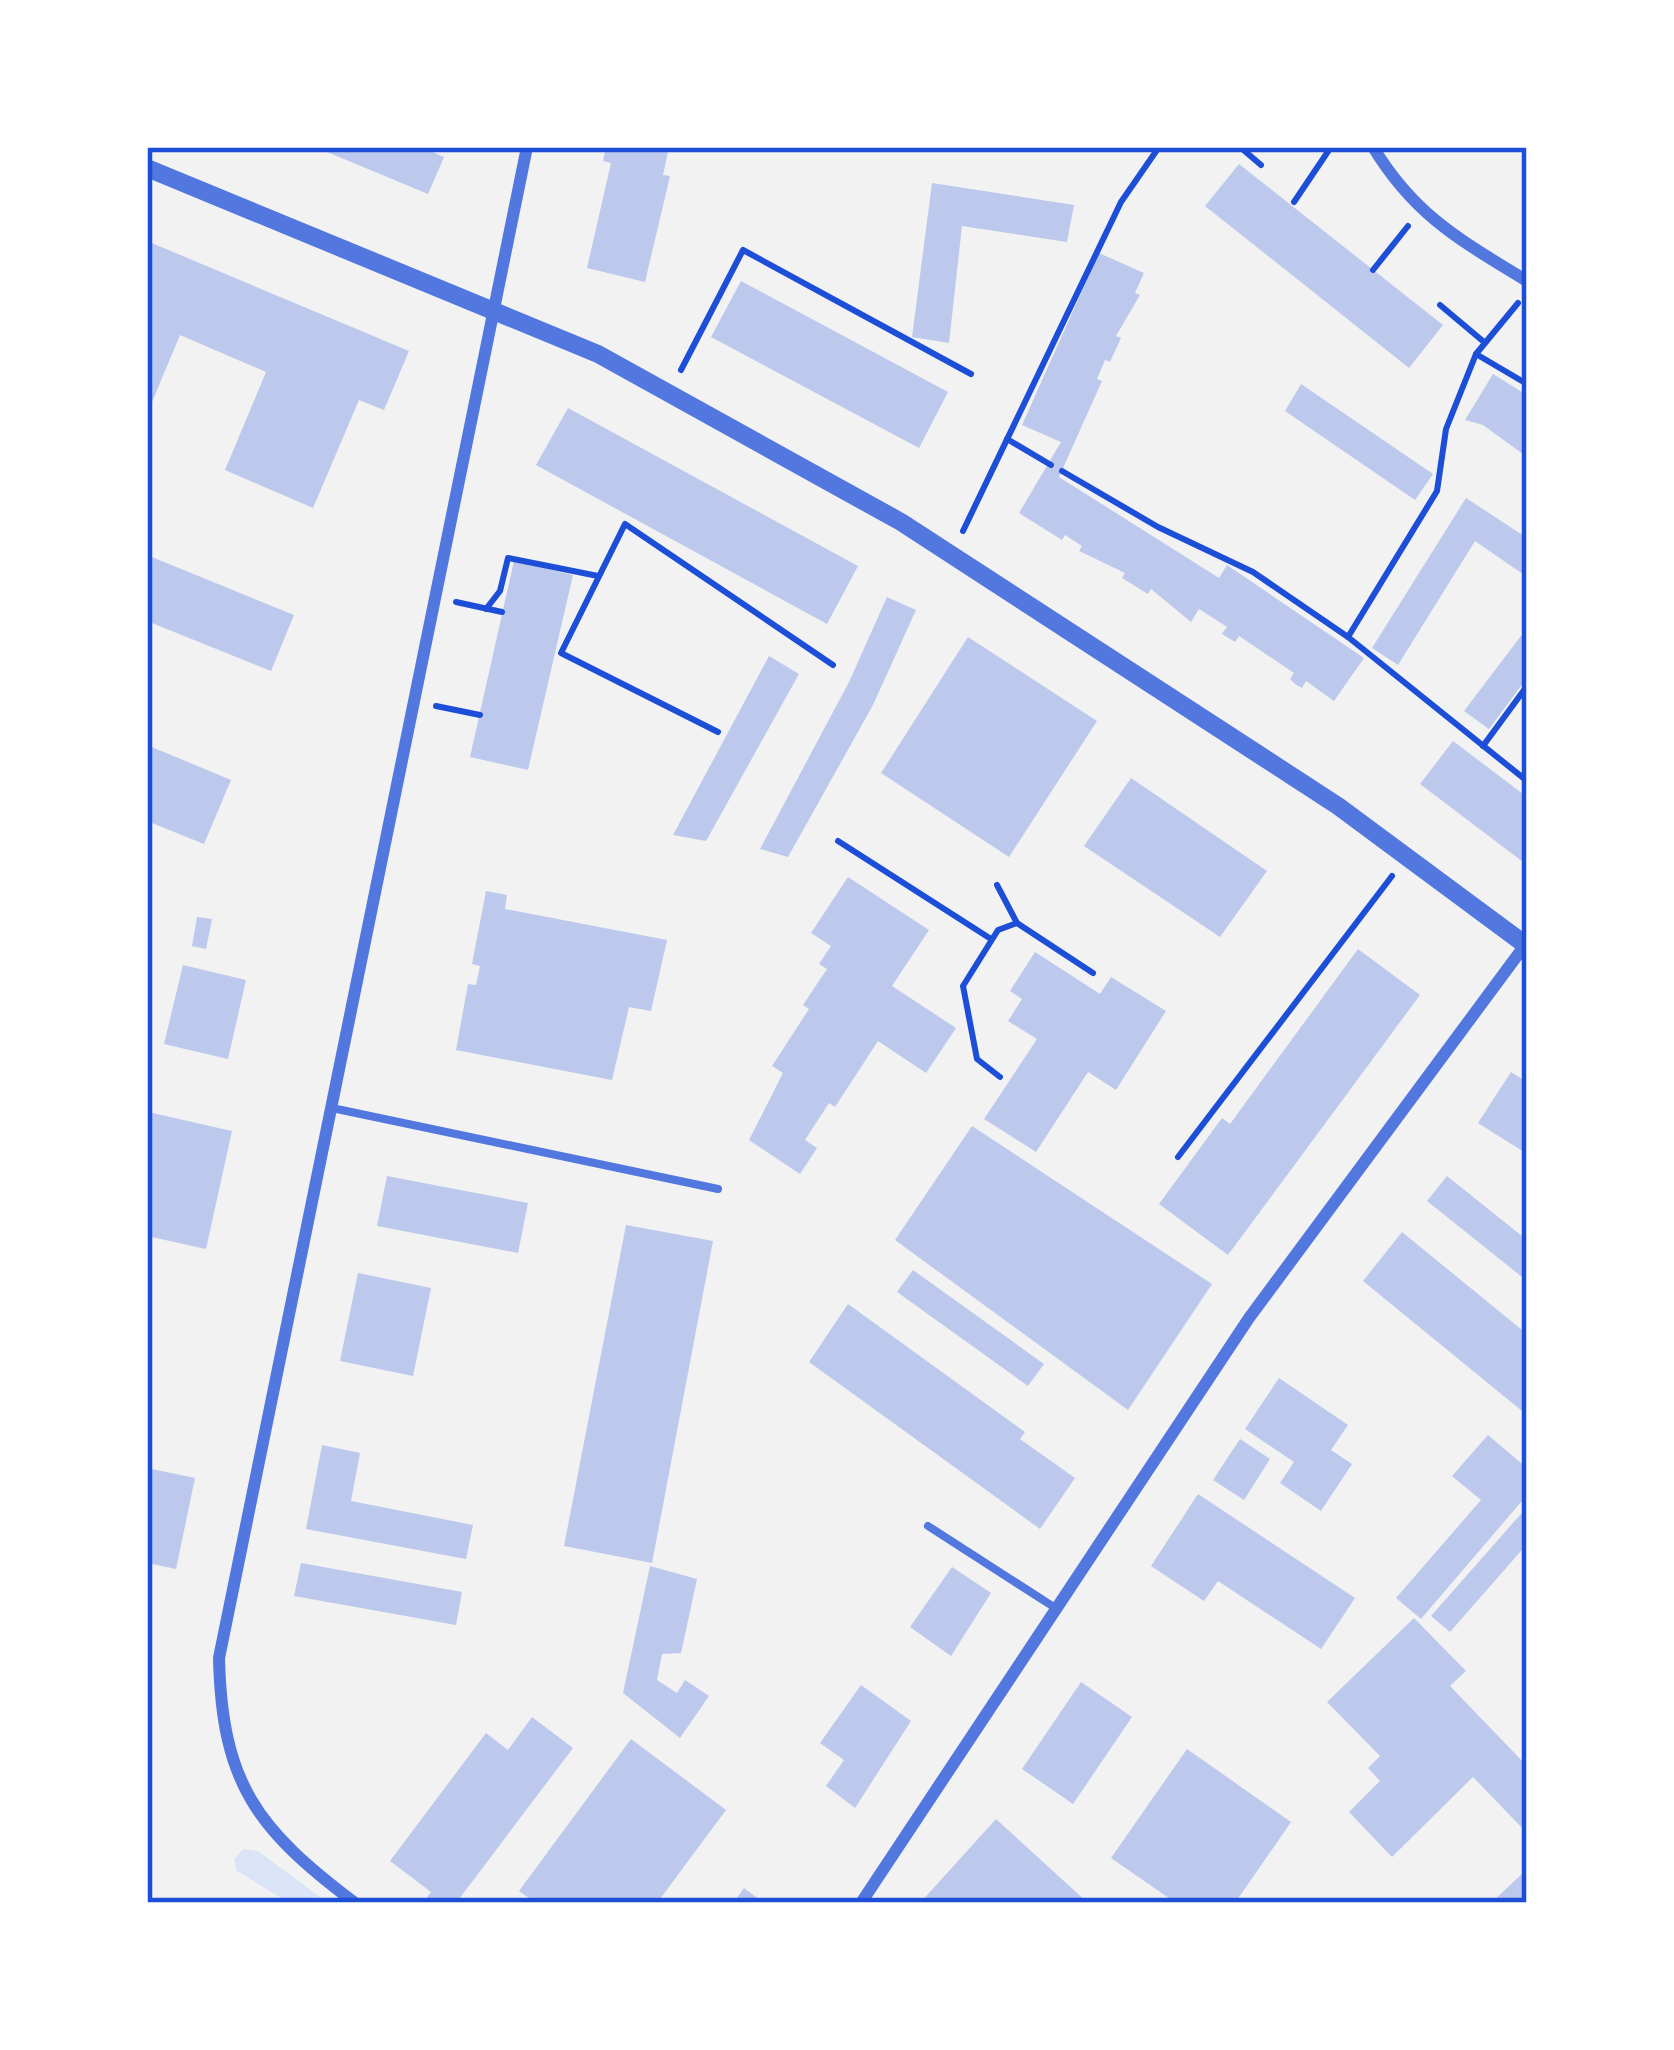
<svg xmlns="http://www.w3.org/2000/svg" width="1674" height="2050" font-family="'Open Sans',sans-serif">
<rect width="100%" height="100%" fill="#f2f2f2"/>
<path fill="#dbe4f7" d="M 243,1849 L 258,1851 L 328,1903 L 289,1903 L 236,1870 L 234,1859 Z"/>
<g fill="#bdc9ec">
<path d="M 329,147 L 421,147 L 444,157 L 428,194 L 327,152 Z"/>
<path d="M 606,147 L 669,147 L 663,175 L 670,176 L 645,282 L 587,268 L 611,163 L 603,161 Z"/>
<path d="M 1239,164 L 1443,325 L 1409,368 L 1205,206 Z"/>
<path d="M 932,183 L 1074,205 L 1067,242 L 962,226 L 949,343 L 912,337 Z"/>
<path d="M 147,241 L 409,351 L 384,410 L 359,400 L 313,508 L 225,470 L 266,372 L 180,335 L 147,414 Z"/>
<path d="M 1099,253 L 1144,273 L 1135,293 L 1140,295 L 1116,336 L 1121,338 L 1110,362 L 1105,360 L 1097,379 L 1102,381 L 1059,477 L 1219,578 L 1227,565 L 1364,658 L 1334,701 L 1306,681 L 1302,688 L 1295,684 L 1290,679 L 1294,673 L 1239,636 L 1235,642 L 1222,634 L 1227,627 L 1199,609 L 1191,622 L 1151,589 L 1148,594 L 1122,578 L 1125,573 L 1079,551 L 1082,546 L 1065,535 L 1062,540 L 1019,513 L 1061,442 L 1022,425 Z"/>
<path d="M 741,281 L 948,392 L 919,448 L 711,337 Z"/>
<path d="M 1493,374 L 1527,395 L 1527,457 L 1483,425 L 1465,420 Z"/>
<path d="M 1301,384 L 1433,474 L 1415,500 L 1285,411 Z"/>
<path d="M 568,408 L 858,566 L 827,624 L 536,465 Z"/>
<path d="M 1466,498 L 1527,538 L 1527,577 L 1475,541 L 1398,665 L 1372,648 Z"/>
<path d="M 147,555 L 294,615 L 271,671 L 147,621 Z"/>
<path d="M 514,561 L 573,575 L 528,770 L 470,757 Z"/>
<path d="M 887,597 L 916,610 L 873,705 L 788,857 L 760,849 L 849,682 Z"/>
<path d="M 1527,628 L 1527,678 L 1489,729 L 1464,711 Z"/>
<path d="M 968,637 L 1097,721 L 1009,857 L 881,773 Z"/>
<path d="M 769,656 L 799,674 L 706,841 L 673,835 Z"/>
<path d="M 1453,741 L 1527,797 L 1527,865 L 1420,784 Z"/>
<path d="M 147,745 L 231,780 L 204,844 L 147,821 Z"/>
<path d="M 1131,778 L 1267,871 L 1220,937 L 1084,846 Z"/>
<path d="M 848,877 L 929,930 L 892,986 L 956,1028 L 926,1073 L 878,1041 L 835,1107 L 829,1103 L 805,1140 L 817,1148 L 800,1174 L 749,1140 L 783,1073 L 772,1066 L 809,1009 L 803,1005 L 827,969 L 819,964 L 831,946 L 811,933 Z"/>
<path d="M 486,891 L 507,895 L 505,909 L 667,940 L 651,1011 L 629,1007 L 612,1080 L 456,1050 L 468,984 L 476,985 L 480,966 L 472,964 Z"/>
<path d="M 197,917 L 212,919 L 206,949 L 192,946 Z"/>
<path d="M 1358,949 L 1420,995 L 1228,1255 L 1159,1204 L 1222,1118 L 1230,1124 Z"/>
<path d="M 1035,952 L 1100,994 L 1111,977 L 1166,1011 L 1116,1090 L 1088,1072 L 1036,1152 L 984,1119 L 1037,1039 L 1008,1021 L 1022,999 L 1010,991 Z"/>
<path d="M 183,965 L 246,980 L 228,1059 L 164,1044 Z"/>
<path d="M 1511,1072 L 1527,1082 L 1527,1154 L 1478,1123 Z"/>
<path d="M 148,1112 L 232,1131 L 206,1249 L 147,1236 Z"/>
<path d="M 972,1126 L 1212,1284 L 1128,1410 L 895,1240 Z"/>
<path d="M 387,1176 L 528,1203 L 518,1253 L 377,1226 Z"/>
<path d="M 1447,1176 L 1527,1240 L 1527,1281 L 1427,1201 Z"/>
<path d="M 626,1225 L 713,1241 L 652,1563 L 564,1546 Z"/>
<path d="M 1402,1232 L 1527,1334 L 1527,1415 L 1363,1281 Z"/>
<path d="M 913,1270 L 1044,1364 L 1028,1386 L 897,1292 Z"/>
<path d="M 358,1273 L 431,1288 L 413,1376 L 340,1361 Z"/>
<path d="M 848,1304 L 1025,1432 L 1020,1439 L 1075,1478 L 1040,1529 L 809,1362 Z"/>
<path d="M 1279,1378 L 1348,1425 L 1331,1450 L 1352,1464 L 1321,1511 L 1280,1483 L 1294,1462 L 1245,1429 Z"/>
<path d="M 1488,1435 L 1527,1468 L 1527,1495 L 1421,1619 L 1396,1598 L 1481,1500 L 1452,1476 Z"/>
<path d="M 1240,1439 L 1270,1459 L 1244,1500 L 1213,1480 Z"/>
<path d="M 322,1445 L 360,1453 L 351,1501 L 473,1525 L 466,1559 L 306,1529 Z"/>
<path d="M 147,1468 L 195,1478 L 176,1569 L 147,1563 Z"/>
<path d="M 1198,1494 L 1355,1598 L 1321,1649 L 1218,1581 L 1204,1601 L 1151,1566 Z"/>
<path d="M 1527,1507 L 1527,1544 L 1450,1632 L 1431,1616 Z"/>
<path d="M 301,1563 L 462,1592 L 456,1625 L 294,1596 Z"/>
<path d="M 650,1566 L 697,1579 L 681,1653 L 662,1654 L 657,1680 L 677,1693 L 685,1680 L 709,1696 L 680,1738 L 623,1693 Z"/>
<path d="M 952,1567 L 991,1593 L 951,1656 L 910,1627 Z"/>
<path d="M 1414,1618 L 1466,1671 L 1450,1686 L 1527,1766 L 1527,1833 L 1473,1777 L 1392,1857 L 1349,1812 L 1380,1781 L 1368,1768 L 1380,1756 L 1327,1702 Z"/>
<path d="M 1081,1682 L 1132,1717 L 1073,1804 L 1022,1769 Z"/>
<path d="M 861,1685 L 911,1721 L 855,1808 L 826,1786 L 844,1760 L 820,1743 Z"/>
<path d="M 532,1717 L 573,1748 L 456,1903 L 423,1903 L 431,1892 L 390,1861 L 486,1733 L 508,1750 Z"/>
<path d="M 631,1739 L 726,1810 L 657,1903 L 536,1903 L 519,1891 Z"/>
<path d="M 1187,1749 L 1291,1822 L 1235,1903 L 1176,1903 L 1111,1858 Z"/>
<path d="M 996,1819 L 1088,1903 L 920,1903 Z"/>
<path d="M 1527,1869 L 1527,1903 L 1491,1903 Z"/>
<path d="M 744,1888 L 764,1903 L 733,1903 Z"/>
</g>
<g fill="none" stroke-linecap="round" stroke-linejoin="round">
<g stroke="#1d4ed8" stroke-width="6">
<path d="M 1240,147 L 1261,165"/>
<path d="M 1294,202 L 1331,147"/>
<path d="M 1373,270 L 1408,226"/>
<path d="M 1440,305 L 1484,342"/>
<path d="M 1476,354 L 1527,384"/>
<path d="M 681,370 L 743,250 L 971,374"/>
<path d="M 1007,439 L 1051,465"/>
<path d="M 1062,471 L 1158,527 L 1253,572 L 1348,637 L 1527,781"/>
<path d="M 963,531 L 1121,202 L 1159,147"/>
<path d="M 456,602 L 502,612"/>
<path d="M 486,609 L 500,591 L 508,558 L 598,576"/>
<path d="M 1348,637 L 1437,491 L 1446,429 L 1476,354 L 1518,303"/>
<path d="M 436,706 L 480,715"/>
<path d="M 718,732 L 561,653 L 625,524 L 833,665"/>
<path d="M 1483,746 L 1527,686"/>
<path d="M 838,841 L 991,939"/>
<path d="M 997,885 L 1017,923 L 1093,973"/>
<path d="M 1000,1077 L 977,1059 L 963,986 L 998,930 L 1017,923"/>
<path d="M 1178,1157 L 1392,876"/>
</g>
<g stroke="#5277de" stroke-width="8">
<path d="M 332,1108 L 718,1189"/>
<path d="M 928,1526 L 1057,1609"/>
</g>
<g stroke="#5277de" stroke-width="12">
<path d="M 1373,147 C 1415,216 1460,240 1527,281"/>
<path d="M 355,1903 C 257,1829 222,1784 219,1658 L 527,147"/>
<path d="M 861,1903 L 1249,1318 L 1525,945"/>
</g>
<path stroke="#5277de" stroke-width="18" d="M 147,168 L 598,354 L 901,522 L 1338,806 L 1527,946"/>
</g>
<rect width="1674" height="2050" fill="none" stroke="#ffffff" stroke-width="300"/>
<rect x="150" y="150" width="1374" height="1750" fill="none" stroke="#1d4ed8" stroke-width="4.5"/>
</svg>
